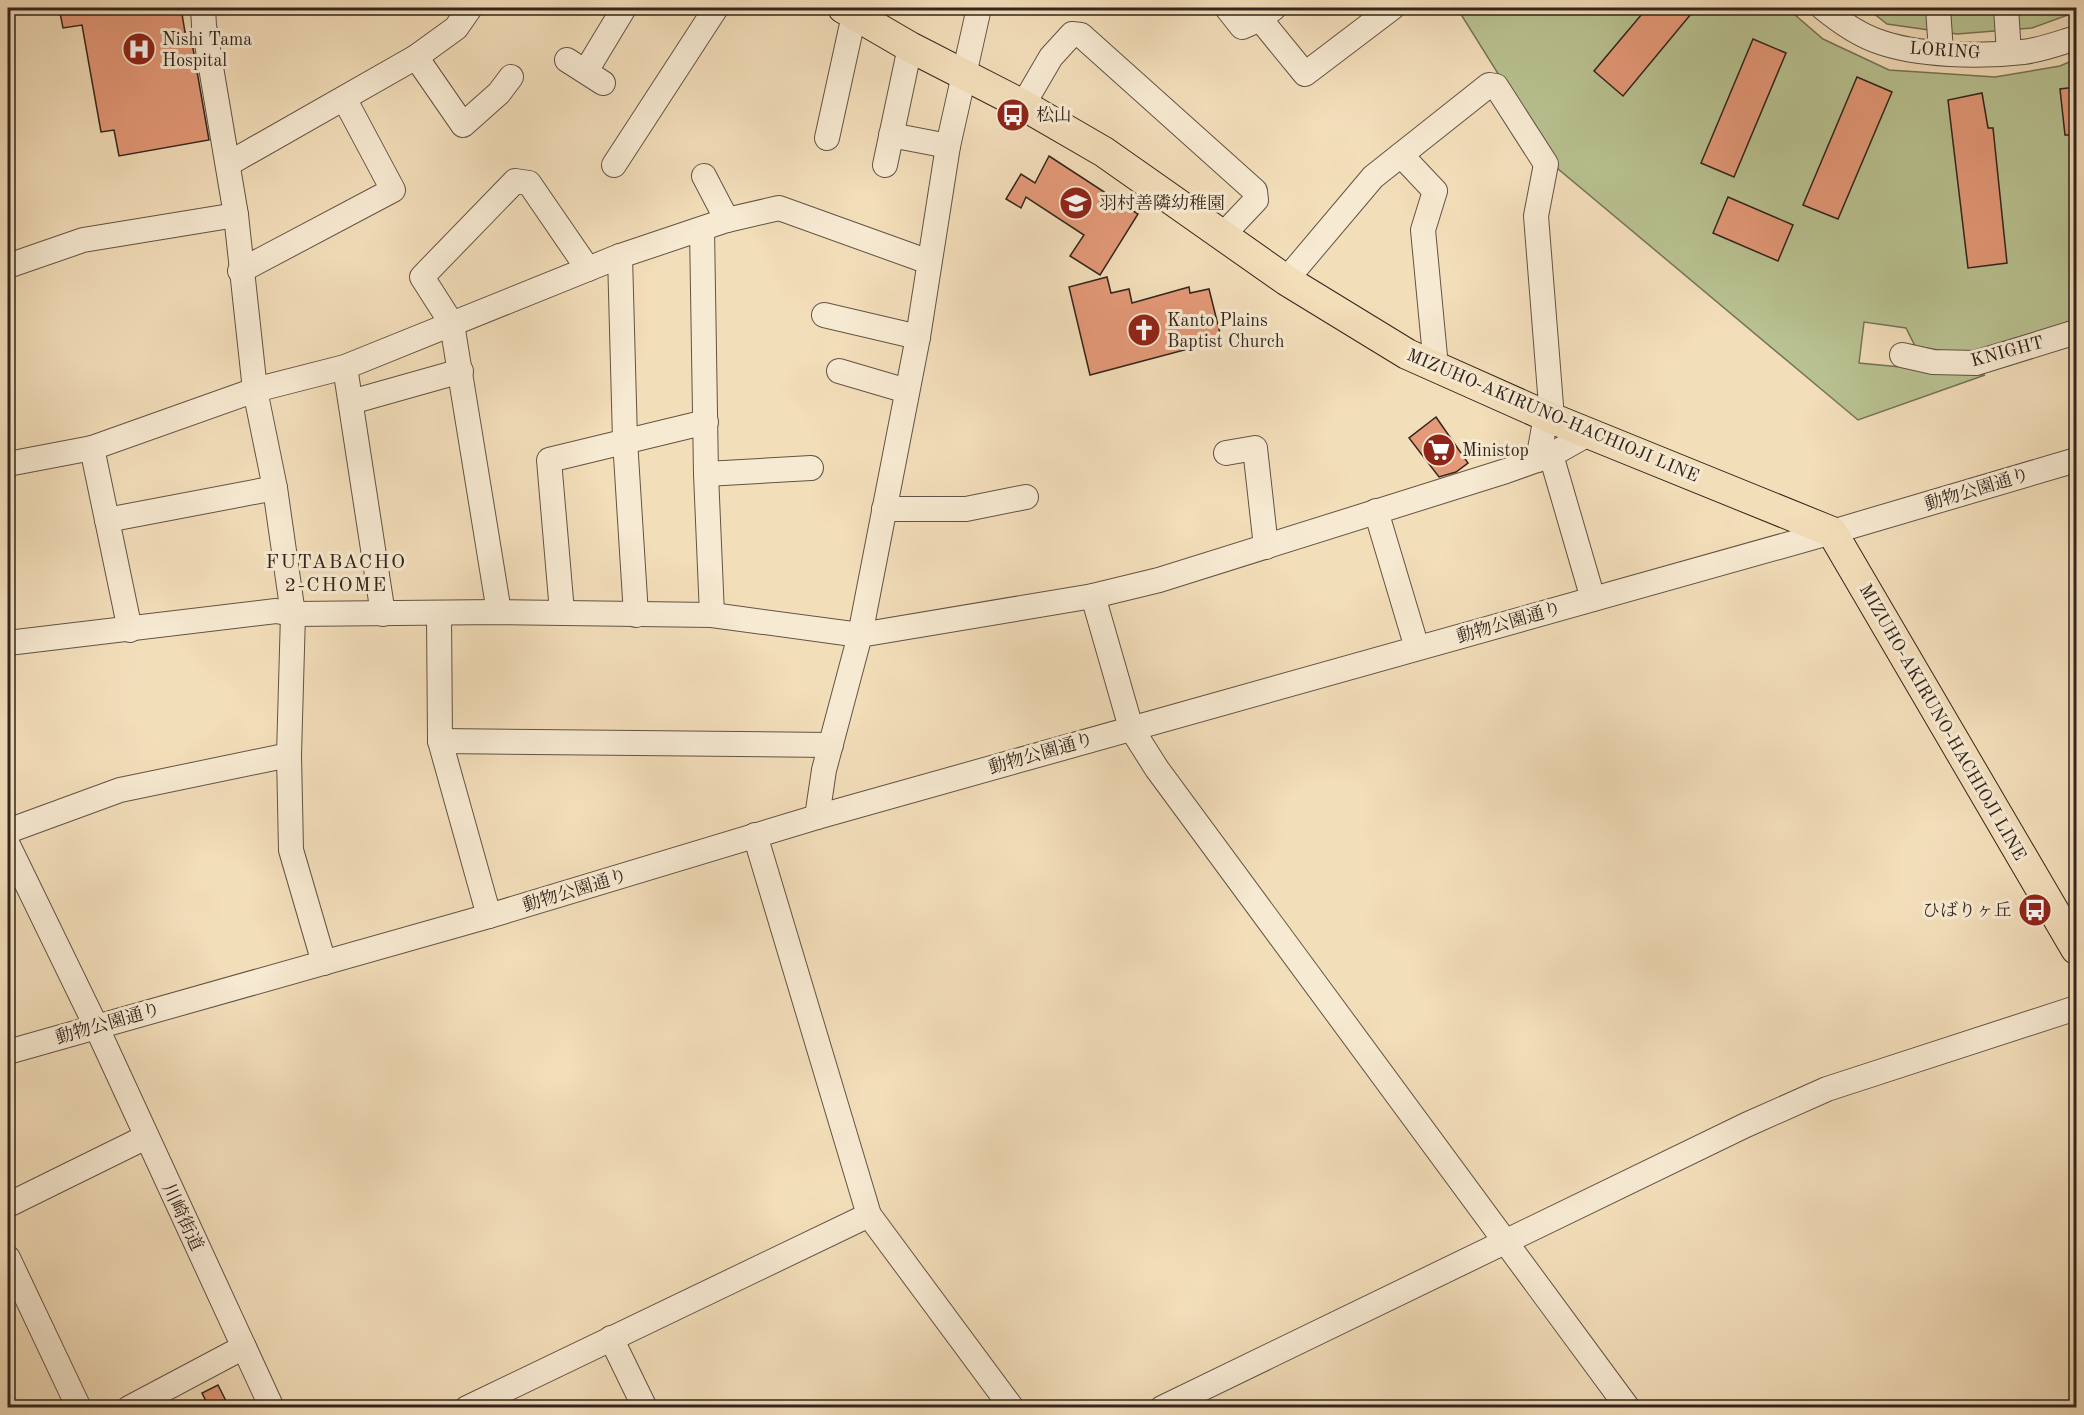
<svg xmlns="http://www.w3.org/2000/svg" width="2084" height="1415" font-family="'Old Standard TT','Noto Serif JP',serif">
<rect width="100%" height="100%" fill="#f3deba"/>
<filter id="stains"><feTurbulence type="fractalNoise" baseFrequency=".00333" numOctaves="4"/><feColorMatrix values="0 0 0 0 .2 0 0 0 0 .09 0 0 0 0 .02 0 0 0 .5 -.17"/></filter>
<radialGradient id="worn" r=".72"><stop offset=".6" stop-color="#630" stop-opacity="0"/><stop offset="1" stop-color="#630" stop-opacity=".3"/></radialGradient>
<g fill="#b9c291" stroke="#767457" stroke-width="1.5">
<path d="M 1457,8 L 1787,8 L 1823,39 L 1889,70 L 1995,77 L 2060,66 L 2076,59 L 2076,320 L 1961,354 L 1915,346 L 1906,328 L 1864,322 L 1859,363 L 1985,375 L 1858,420 L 1557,168 Z"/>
<path d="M 1867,8 L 2076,8 L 2076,12 L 2032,28 L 1957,34 L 1887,24 Z"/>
</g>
<g fill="#e49978" stroke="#32251d" stroke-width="1.5">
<path d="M 59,8 L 181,8 L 185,32 L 190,31 L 209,140 L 119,156 L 114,130 L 101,132 L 82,25 L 63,28 Z"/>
<path d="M 1647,8 L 1696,8 L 1623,96 L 1594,71 Z"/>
<path d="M 1753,39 L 1786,53 L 1734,177 L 1701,163 Z"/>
<path d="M 1857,77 L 1892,92 L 1838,219 L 1803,205 Z"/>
<path d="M 2076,87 L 2076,135 L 2065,135 L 2060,89 Z"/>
<path d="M 1982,93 L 1988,128 L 1993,128 L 2007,263 L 1968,268 L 1948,100 Z"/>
<path d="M 1049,156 L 1138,214 L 1100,275 L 1070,256 L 1084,235 L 1026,197 L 1021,208 L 1006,199 L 1021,174 L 1035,183 Z"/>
<path d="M 1728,197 L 1793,225 L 1778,261 L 1713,233 Z"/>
<path d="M 1107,277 L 1111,293 L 1129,289 L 1132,303 L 1189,287 L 1190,293 L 1209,289 L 1221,337 L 1202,342 L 1203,345 L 1090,375 L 1069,287 Z"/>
<path d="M 1436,417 L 1468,463 L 1456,472 L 1439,477 L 1409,438 Z"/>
<path d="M 218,1385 L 229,1407 L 209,1407 L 202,1393 Z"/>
</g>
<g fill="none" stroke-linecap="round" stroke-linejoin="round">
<g stroke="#625344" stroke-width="26">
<g id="minor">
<path d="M 203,8 L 204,26 L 236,215 L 255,390 L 275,488 L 293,614 L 289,755 L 291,850 L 324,963"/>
<path d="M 1227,8 L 1242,27 L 1260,19 L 1274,8"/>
<path d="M 1823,8 C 1839,21 1857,34 1877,41 C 1917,56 1981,57 2023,52 C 2041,50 2059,43 2076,38"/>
<path d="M 1938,8 L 1941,52"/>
<path d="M 2006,8 L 2009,53"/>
<path d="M 1260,19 L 1305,74 L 1392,8"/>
<path d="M 416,57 L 463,125 L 499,93 L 511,77"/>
<path d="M 567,60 L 603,83"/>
<path d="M 586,71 L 624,8"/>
<path d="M 1023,105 L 1051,57 L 1072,34 L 1081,35 L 1255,191 L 1256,200 L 1221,237"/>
<path d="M 891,135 L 948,146"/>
<path d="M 827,138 L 854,15"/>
<path d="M 1401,155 L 1435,191 L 1423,230 L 1436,367"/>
<path d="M 228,164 L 416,57 L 456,28 L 470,8"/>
<path d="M 614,165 L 716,8"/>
<path d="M 885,165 L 910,47"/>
<path d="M 704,176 L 727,220"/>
<path d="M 702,229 L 706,474 L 712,615"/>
<path d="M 620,256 L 625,440 L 636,615"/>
<path d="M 8,266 L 83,240 L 236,215"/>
<path d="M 240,271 L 393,190 L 345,100"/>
<path d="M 1286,280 L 1373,177 L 1489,85 L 1496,86 L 1546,164 L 1536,216 L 1552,418"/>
<path d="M 824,315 L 918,337"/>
<path d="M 1902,355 L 1933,362 L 1976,363 L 2076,332"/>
<path d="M 345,367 L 383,614"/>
<path d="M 839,371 L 907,391"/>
<path d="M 351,402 L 461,371"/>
<path d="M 92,448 L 130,630"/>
<path d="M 1226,453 L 1255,448 L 1266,547"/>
<path d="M 1551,455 L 1593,599"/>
<path d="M 1538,460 L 1546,416"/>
<path d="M 8,464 L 92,448 L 255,390 L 345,367 L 620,256 L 727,220 L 779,208 L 929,262"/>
<path d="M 706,474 L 811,468"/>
<path d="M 884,509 L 966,509 L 1026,497"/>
<path d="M 1376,511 L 1417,648"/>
<path d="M 107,520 L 275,488"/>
<path d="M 1093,596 L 1131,728 L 1157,769 L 1628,1408"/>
<path d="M 499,612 L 452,324 L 422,277 L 515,181 L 529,183 L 588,269"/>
<path d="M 562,612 L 549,460 L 706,422"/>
<path d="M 439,613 L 440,741 L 489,916"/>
<path d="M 8,643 L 276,611 L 293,614 L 499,612 L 712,615 L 860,635 L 1093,596 L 1159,580 L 1506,471 L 1551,455 L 1590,433"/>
<path d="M 440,741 L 831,745"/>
<path d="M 817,817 L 824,770 L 860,635 L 918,337 L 948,146 L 979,8"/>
<path d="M 8,831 L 120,790 L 289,755"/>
<path d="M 755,835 L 869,1215 L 1012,1408"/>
<path d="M 8,845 L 96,1026 L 272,1408"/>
<path d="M 8,1052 L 489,916 L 817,817 L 1832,532 L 2076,460"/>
<path d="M 8,1205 L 146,1137"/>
<path d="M 8,1258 L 79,1408"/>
<path d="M 611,1338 L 645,1408"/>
<path d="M 129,1408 L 244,1347"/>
<path d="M 467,1408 L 869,1215"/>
<path d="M 1162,1408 L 1746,1125 L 1827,1089 L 2076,1008"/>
</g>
</g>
<g stroke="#32251d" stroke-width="32">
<path id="major" d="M 843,8 L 910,47 L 1023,105 L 1104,152 L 1286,280 L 1407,354 L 1546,416 L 1832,532 L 2076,949"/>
</g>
<use href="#minor" stroke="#f7ead2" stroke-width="24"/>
<use href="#major" stroke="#f3deba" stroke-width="30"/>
</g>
<defs>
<g id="hospital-disc" transform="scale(1.725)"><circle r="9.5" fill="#8f2418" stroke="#f7ead2"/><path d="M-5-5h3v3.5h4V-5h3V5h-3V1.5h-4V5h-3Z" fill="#fff"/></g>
<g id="bus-disc" transform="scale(1.725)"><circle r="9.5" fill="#8f2418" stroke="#f7ead2"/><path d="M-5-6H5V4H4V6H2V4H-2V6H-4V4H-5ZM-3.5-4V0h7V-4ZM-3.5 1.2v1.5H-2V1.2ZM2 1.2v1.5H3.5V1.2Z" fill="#fff"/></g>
<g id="school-disc" transform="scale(1.725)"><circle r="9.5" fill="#8f2418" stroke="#f7ead2"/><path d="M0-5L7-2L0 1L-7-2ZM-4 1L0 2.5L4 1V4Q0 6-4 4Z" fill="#fff"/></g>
<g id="church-disc" transform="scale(1.725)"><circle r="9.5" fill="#8f2418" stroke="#f7ead2"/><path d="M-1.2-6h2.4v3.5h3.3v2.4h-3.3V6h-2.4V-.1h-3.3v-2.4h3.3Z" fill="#fff"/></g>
<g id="supermarket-disc" transform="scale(1.725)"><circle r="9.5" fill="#8f2418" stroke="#f7ead2"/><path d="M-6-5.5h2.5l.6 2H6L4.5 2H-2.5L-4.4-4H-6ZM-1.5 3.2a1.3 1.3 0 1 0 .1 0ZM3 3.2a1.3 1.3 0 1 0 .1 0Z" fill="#fff"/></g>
</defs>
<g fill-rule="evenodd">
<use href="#hospital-disc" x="139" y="49"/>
<use href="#bus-disc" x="1013" y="115"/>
<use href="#school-disc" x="1076" y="203"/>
<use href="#church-disc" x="1144" y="330"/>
<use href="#supermarket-disc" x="1439" y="450"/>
<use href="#bus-disc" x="2035" y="910"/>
</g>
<g text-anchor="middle" stroke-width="6" stroke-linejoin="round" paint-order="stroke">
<g font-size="18" fill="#32251d" stroke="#f7ead2" text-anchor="start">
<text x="162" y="45">Nishi Tama<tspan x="162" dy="21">Hospital</tspan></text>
<text x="1036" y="121">松山</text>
<text x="1099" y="209">羽村善隣幼稚園</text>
<text x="1167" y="326">Kanto Plains<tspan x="1167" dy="21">Baptist Church</tspan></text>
<text x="1462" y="456">Ministop</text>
<text x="2012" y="916" text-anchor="end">ひばりヶ丘</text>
</g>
<g font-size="18" fill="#32251d" stroke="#f7ead2">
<text transform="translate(1945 50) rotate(4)" y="6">LORING</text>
<text transform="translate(2007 351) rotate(-15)" y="6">KNIGHT</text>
<text transform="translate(1553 415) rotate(23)" y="6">MIZUHO-AKIRUNO-HACHIOJI LINE</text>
<text transform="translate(1977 489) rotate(-17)" y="6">動物公園通り</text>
<text transform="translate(1509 622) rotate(-16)" y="6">動物公園通り</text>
<text transform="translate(1943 722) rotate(60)" y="6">MIZUHO-AKIRUNO-HACHIOJI LINE</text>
<text transform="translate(1041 753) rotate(-16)" y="6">動物公園通り</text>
<text transform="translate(575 890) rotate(-17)" y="6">動物公園通り</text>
<text transform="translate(108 1023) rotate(-16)" y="6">動物公園通り</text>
<text transform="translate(183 1217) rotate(65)" y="6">川崎街道</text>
</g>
<g font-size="20" letter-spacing="1.5" fill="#32251d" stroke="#f7ead2">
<text x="336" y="568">FUTABACHO<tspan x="336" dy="23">2-CHOME</tspan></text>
</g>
</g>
<rect width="2084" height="1415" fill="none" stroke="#f3deba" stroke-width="30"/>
<rect x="9" y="9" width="2066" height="1397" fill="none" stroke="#32251d" stroke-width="3"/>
<rect x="15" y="15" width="2054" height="1385" fill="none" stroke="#32251d" stroke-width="1.5"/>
<rect width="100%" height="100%" filter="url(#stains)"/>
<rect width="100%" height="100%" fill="url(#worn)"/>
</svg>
